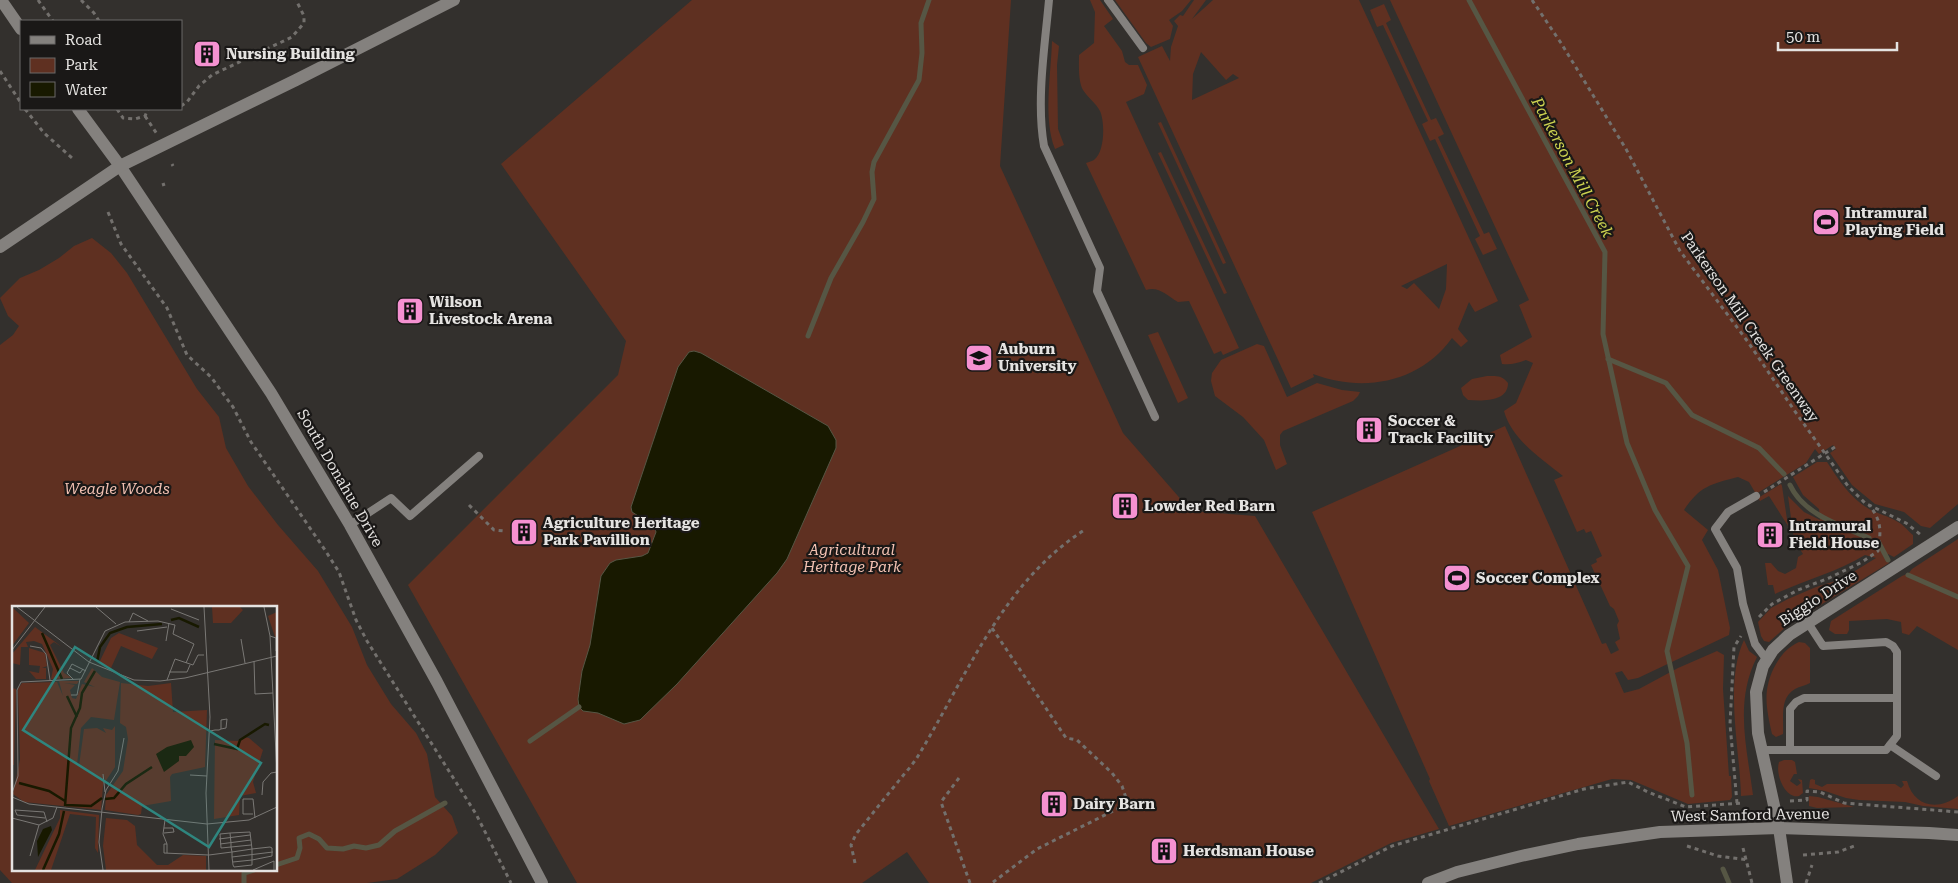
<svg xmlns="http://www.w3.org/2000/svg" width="1958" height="883" font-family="'Roboto Serif',serif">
<rect width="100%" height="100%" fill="#33302d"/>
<g fill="#5f3021" fill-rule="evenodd">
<path d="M 692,0 L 1011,0 L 1000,166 L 1123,433 L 1191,511 L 1255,516 L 1439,829 L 1391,843 L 1311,883 L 929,883 L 907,852 L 862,883 L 577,883 L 408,585 L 618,375 L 626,341 L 501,164 Z"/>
<path d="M 1090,0 L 1100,0 L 1113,19 L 1104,26 L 1122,51 L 1125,62 L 1129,65 L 1138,65 L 1147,85 L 1144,94 L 1126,102 L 1239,348 L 1223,355 L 1221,351 L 1214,354 L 1189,301 L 1178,302 C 1167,296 1159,286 1146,290 L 1086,163 C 1089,162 1092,161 1094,160 C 1105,152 1105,122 1100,111 C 1096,103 1088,98 1083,90 C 1078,81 1079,65 1079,55 L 1094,43 L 1095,12 Z"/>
<path d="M 1115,0 L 1191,0 L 1182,11 L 1169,20 L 1173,26 L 1170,39 L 1151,47 L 1146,43 Z"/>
<path d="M 1194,0 L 1206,0 L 1192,19 L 1213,0 L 1359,0 L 1498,301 L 1475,312 L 1469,302 L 1458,329 L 1468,341 L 1461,347 L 1452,338 C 1420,383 1363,393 1313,374 L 1314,377 L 1291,388 L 1138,57 L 1162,46 L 1170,61 L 1171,47 L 1178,26 L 1174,21 L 1180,15 L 1183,16 ZM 1201,52 L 1226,80 L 1233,74 L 1239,78 L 1192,100 L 1193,74 ZM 1447,264 L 1446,289 L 1439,309 L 1414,283 L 1407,289 L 1401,286 Z"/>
<path d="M 1390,0 L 1958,0 L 1958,504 L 1930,528 L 1921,526 L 1904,512 L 1875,504 L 1852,485 L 1830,453 L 1836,449 L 1833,445 L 1819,454 L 1815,449 L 1806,463 L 1756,494 L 1749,482 L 1738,477 C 1711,484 1700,486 1684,510 L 1708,530 L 1702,540 L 1718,570 L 1730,628 L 1729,635 L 1638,678 L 1628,680 L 1622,671 L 1615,673 L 1624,693 L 1639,689 L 1678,668 L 1717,651 L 1724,655 L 1723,689 L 1729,776 L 1731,776 L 1732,797 L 1730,800 L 1688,804 L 1631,780 L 1612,779 L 1449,826 L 1429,781 L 1430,779 L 1312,512 L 1505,426 L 1602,644 L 1606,643 L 1611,654 L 1619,650 L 1615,642 L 1620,639 L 1617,625 L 1619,621 L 1614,609 L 1610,606 L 1591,565 L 1597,562 L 1596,559 L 1602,556 L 1591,531 L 1586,533 L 1584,529 L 1577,532 L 1554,480 L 1563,476 C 1541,458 1512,440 1504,411 L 1516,403 L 1533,363 L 1526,360 C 1518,363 1511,365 1502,364 L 1500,355 L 1532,337 L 1519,305 L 1529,300 Z"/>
<path d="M 1384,4 L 1391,20 L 1386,23 L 1431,120 L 1436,118 L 1444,134 L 1438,137 L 1484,234 L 1489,232 L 1497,249 L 1483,255 L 1475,239 L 1480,236 L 1435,139 L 1430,141 L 1422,124 L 1428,121 L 1383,25 L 1377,27 L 1370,10 Z"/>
<path d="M 1052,41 L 1059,46 L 1057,65 L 1058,129 L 1064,145 L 1055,149 C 1043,119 1051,74 1052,41 Z"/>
<path d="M 1161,122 L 1226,263 L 1223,264 L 1158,123 Z"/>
<path d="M 1161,152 L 1227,293 L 1224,294 L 1158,153 Z"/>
<path d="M 92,238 L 111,253 L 127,273 L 197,389 L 219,417 L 226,448 L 248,486 L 278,525 L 318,571 L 352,627 L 367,665 L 391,704 L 416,733 L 427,754 L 435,797 L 452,816 L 458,833 L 435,855 L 397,879 L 367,883 L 12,883 L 0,870 L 0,345 L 13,335 L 19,326 L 8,316 L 0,298 L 20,278 L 39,270 L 59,258 L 74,246 ZM 14,607 L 276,607 L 276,869 L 14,869 Z"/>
<path d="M 1158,332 L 1188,398 L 1178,403 L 1148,335 Z"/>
<path d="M 1257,344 L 1264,346 L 1287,397 L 1317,383 L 1342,390 L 1360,392 L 1358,396 L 1353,401 L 1283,431 L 1280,435 L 1280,445 L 1287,464 L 1276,470 L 1264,440 L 1243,417 L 1215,396 L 1211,381 L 1212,373 L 1221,360 Z"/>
<path d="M 1487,376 C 1496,376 1502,375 1508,383 C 1508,402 1483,401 1468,400 L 1463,395 L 1461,388 L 1472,379 Z"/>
<path d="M 1817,462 L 1827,462 C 1839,480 1850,498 1869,509 C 1878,514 1889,516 1898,522 C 1904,525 1908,531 1913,535 L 1913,544 L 1894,557 L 1888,554 L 1886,558 L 1889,563 L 1788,625 L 1769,642 L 1764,641 L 1761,636 L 1758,622 L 1771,608 L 1788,599 L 1816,587 L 1842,579 L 1876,558 L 1865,555 C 1837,572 1805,580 1775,594 L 1773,585 L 1768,585 L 1765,563 L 1771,563 L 1778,571 L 1785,574 L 1796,568 L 1798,557 L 1803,554 L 1794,540 L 1788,496 L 1804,512 L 1820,520 L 1819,509 L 1803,495 L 1793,477 Z"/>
<path d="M 1781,484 L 1782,486 L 1788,526 L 1769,496 L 1760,501 L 1758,498 Z"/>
<path d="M 1958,539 L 1958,650 L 1917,626 L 1909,635 L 1902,633 L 1901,622 L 1887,619 L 1849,621 L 1849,630 L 1847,634 L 1835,634 L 1829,630 L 1831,621 L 1902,576 L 1909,573 L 1912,569 Z"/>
<path d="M 1744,640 L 1749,651 L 1757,657 C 1734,702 1747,748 1753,795 L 1741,796 C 1740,750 1724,682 1744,640 Z"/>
<path d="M 1799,642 L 1805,643 L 1810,648 L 1810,683 C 1805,686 1800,686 1795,689 C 1779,698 1784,719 1783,734 L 1776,737 L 1772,734 C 1766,707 1762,689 1776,664 C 1782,654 1788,647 1799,642 Z"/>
<path d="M 1784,760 L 1792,760 L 1795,762 L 1797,774 L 1794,774 L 1790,781 L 1797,786 L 1801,783 L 1798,779 L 1802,780 L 1803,793 L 1799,796 C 1785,799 1775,774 1779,762 Z"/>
<path d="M 1812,779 L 1815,780 L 1815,784 L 1822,787 L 1827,784 L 1895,784 L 1901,788 L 1904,785 L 1902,781 L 1907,781 C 1914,807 1938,811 1958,796 L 1958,809 L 1923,806 L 1905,802 L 1859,800 L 1846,798 L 1825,791 L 1809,788 L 1810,780 Z"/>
<path d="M 1809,796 L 1818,797 L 1854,807 L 1817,808 L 1809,806 Z"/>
</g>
<path fill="#181900" stroke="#565644" d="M 694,351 L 701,353 L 828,426 L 836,440 L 836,448 L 787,559 L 777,573 L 677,684 L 640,720 L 624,724 L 598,713 L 583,711 L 579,707 L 578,699 L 582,671 L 590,645 L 601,576 L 610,563 L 616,560 L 642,556 L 648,553 L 656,532 L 654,526 L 632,512 L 631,507 L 678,367 L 689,352 Z"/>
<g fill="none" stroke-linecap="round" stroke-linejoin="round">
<g stroke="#565644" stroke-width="5">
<path d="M 1469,0 L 1605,252 L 1603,334 L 1627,443 L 1655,510 L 1688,566 L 1667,651 L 1687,743 L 1692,795"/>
<path d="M 808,336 L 831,278 L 863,222 L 874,199 L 872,172 L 874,162 L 919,80 L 922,53 L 921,23 L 929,0"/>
<path d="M 1608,359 L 1666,383 L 1692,415 L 1759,448 L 1784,474"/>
<path d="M 1790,485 C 1804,515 1840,525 1869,538"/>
<path d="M 1879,543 L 1888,560"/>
<path d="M 1908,575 L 1958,597"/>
<path d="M 530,741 L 579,707"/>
<path d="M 276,865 L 297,858 L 300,848 L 299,838 L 309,834 L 319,839 L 327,848 L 343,849 L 354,846 L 366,848 L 379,845 L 395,831 L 445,803"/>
<path d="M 1723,869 L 1729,883"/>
<path d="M 244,883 L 244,873 L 257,869"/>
</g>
<g stroke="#73706d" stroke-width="3" stroke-dasharray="4 4" stroke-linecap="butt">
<path d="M 38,0 L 53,21"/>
<path d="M 81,0 L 94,13 L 99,21"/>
<path d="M 1532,0 L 1561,43 L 1626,149 L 1680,251 L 1748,342 L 1794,410 L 1848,486 L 1865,503 L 1906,523 L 1921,535"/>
<path d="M 0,71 L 21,103"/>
<path d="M 181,106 L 187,102 L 199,86 L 212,75 L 292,37 L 304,23 L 304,16 L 296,0"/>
<path d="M 25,109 L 44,133 L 72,158"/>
<path d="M 117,109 L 123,118 L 135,119 L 145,116 L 148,109"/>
<path d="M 145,116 L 157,134"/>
<path d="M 172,164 L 173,166"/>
<path d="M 162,185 L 165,184"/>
<path d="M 108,212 L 121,244 L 167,308 L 187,355 L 211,377 L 233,407 L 251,442 L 325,550 L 339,572 L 356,620 L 367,641 L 476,814 L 511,883"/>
<path d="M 1764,492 L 1835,447"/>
<path d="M 469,505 L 494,530 L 504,531"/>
<path d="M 1759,617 L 1772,604 L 1798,590 L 1829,578 L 1862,562 L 1878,551 C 1881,531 1882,521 1869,505"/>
<path d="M 992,628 L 1066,738 L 1077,740 L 1112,773 L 1122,786 L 1126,798 L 1119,808 L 1037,849 L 992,883"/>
<path d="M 959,778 L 941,802 L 970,883"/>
<path d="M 1790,801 L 1807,800 L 1807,791 L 1820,792 L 1844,803 L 1958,812"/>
<path d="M 1737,803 L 1730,724 L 1734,647 L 1741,636"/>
<path d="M 1687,846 L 1718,856 L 1749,860"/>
<path d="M 1743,848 L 1752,883"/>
<path d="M 1803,855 L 1838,852 L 1857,845"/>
<path d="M 855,863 L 851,845 L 856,834 C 870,817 883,800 897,783 C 904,774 912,766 918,756 C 967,676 1003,581 1086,529"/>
<path d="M 1319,883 L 1392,846 L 1584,789 L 1628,782 L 1648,792 L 1686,807 L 1743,803"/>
<path d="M 1806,883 L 1812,865"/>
</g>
<g stroke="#84817e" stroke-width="8">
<path d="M 1049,0 C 1045,45 1036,101 1044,146 L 1100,268 L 1097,291 L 1155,417"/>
<path d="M 1108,0 L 1143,48"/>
<path d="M 1756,496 L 1728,512 L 1715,529 L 1737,568 L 1743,604 L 1755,644 L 1767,660"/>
<path d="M 350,525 L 391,498 L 410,516 L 479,456"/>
<path d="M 1890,745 L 1936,776"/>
<path d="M 1761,750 L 1886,750 L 1897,736 L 1897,652 L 1893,646 L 1886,642 L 1823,646 L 1808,623"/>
<path d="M 1790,750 L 1790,709 L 1796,702 L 1804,698 L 1897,698"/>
</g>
<path stroke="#84817e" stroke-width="12" d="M 1787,883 L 1779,828 L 1758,733 L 1756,692 L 1763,666 L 1773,650 L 1789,635 L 1958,527"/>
<g stroke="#84817e" stroke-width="12">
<path d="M 1,0 L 21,29"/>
<path d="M 78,109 L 120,166 L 271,393 L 350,525 L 437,682 L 542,883"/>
<path d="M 0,247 L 120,166 L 296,80 L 454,0"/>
<path d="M 1428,883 L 1457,872 L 1521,856 L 1578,844 L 1660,832 L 1779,828 L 1929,833 L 1958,835"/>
</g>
</g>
<defs>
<g id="building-square" transform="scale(1.4375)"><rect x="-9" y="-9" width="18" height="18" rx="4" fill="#f591d1" stroke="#1a1817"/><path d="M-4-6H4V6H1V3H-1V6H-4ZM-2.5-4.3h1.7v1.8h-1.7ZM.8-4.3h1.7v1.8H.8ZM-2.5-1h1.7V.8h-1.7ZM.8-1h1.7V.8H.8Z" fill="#111"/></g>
<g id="stadium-square" transform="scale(1.4375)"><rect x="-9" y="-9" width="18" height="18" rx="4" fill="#f591d1" stroke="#1a1817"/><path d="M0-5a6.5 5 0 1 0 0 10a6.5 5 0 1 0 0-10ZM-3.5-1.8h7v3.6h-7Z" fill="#111"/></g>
<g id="university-square" transform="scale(1.4375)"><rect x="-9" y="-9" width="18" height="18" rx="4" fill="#f591d1" stroke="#1a1817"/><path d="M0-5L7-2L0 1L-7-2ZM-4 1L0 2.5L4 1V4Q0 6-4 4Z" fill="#111"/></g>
</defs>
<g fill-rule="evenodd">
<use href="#building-square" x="207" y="54"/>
<use href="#stadium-square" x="1826" y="222"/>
<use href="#building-square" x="410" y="311"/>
<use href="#university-square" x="979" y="358"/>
<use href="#building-square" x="1369" y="430"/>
<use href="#building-square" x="1125" y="506"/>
<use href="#building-square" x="524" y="532"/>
<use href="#building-square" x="1770" y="535"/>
<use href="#stadium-square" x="1457" y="578"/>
<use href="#building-square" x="1054" y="804"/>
<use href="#building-square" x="1164" y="851"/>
</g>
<g text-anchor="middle" stroke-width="4.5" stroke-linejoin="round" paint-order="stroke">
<g font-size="15" font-weight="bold" fill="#e5e3e1" stroke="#1a1817" text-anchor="start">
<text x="226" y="59">Nursing Building</text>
<text x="1845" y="218">Intramural<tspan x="1845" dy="17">Playing Field</tspan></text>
<text x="429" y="307">Wilson<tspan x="429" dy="17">Livestock Arena</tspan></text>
<text x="998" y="354">Auburn<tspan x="998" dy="17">University</tspan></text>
<text x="1388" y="426">Soccer &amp;<tspan x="1388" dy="17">Track Facility</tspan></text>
<text x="1144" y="511">Lowder Red Barn</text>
<text x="543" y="528">Agriculture Heritage<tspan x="543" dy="17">Park Pavillion</tspan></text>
<text x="1789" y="531">Intramural<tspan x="1789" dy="17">Field House</tspan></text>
<text x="1476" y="583">Soccer Complex</text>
<text x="1073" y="809">Dairy Barn</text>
<text x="1183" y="856">Herdsman House</text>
</g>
<g font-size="15" fill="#e5e3e1" stroke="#1a1817">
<text transform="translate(1750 327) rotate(55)" y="5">Parkerson Mill Creek Greenway</text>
<text transform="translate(340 478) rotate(60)" y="5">South Donahue Drive</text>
<text transform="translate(1818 598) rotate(-33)" y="5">Biggio Drive</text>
<text transform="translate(1750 815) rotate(-1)" y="5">West Samford Avenue</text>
</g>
<g font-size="15" font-style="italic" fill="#f2c1b2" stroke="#1a1817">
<text x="117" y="494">Weagle Woods</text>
<text x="852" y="555">Agricultural<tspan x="852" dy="17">Heritage Park</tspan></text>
</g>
<g font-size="16" font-style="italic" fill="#cdd350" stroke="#1a1817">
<text transform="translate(1573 167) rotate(62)" y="6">Parkerson Mill Creek</text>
</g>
</g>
<g transform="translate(12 606)">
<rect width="265" height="265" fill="#33302d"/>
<path d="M 0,1 L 17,17 L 0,40 ZM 200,1 L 228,1 L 231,4 L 219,17 L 201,17 ZM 265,6 L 265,30 L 263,31 L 256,10 ZM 23,21 L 50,41 L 42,36 L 38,39 L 52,67 L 60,72 L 39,73 L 41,63 L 35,49 L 30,38 L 22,35 L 14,36 L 16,41 L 9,41 L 8,59 L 0,57 L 0,48 ZM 107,27 L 146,42 L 140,53 L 109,40 L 99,62 L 87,57 L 99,32 ZM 17,42 L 33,47 L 35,60 L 30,62 L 34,62 L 34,73 L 24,73 L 17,65 L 27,67 L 28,60 L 17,59 ZM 80,62 L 90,71 L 108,76 L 102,114 L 79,111 L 69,122 L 65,159 L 67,160 L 72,123 L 85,122 L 94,127 L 91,122 L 100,124 L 103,120 L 103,161 L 93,176 L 92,168 L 89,204 L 12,196 L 1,188 L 8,153 L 6,83 L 10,77 L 45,76 L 51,90 L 47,75 L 67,75 L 65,78 L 52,77 L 63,79 L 58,84 L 60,92 L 64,93 L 70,78 L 83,81 L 72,76 ZM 109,77 L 136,80 L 159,77 L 161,106 L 195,104 L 193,161 L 160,168 L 158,171 L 159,195 L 130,200 L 129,208 L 126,209 L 93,204 L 94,189 L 111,165 L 116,133 L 114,121 L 108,117 ZM 0,82 L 4,83 L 2,159 L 0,159 ZM 231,131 L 237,132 L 251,144 L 241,176 L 244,187 L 228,190 L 227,209 L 202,213 L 203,134 L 226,135 ZM 48,204 L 87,209 L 86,247 L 83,242 L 84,211 L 58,208 L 39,264 L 23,264 L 48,212 ZM 94,212 L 115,214 L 123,220 L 125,239 L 145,259 L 156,259 L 171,249 L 194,250 L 194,264 L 94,264 L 91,240 Z" fill="#5f3021"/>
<path d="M 179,134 L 182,141 L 174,150 L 167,150 L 167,155 L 152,166 L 144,148 L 155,141 ZM 39,220 L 40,224 L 26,251 L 25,235 L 31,223 Z" fill="#181900"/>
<path fill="none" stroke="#181900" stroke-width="2.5" d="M 159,14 L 167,12 L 187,21M 30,27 L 50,73M 85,56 L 88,41 L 98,27 L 115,21 L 150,18M 55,90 L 65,111M 202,138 L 225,143 L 228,134 L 253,118 L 257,119M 7,177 L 37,185 L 53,195M 93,193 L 102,192 L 114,178 L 140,161M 54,199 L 79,200 L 90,192M 53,200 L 59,122 L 68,102 L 70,87 L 83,65M 31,264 L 47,228 L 52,205"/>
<path fill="none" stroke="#7a7875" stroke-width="1" d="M 5,1 L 77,56 L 122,74 L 148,75 L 173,72 L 265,50M 84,1 L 104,18M 192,1 L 198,111 L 194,187 L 197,264M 252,1 L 258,30 L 265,167M 159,3 L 187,14M 117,16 L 121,7 L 136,15M 125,25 L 155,21M 258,30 L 264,32 L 264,45M 229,33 L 233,57M 154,35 L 157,17M 18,40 L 29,42 L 34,48 L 38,74M 0,44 L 33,1M 242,55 L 243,88 L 261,87M 58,62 L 68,67 L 71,63M 157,66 L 175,66 L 178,59M 62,74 L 55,67 L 60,58 L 74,65M 155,74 L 163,53 L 181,59 L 186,49 L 192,49M 59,89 L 65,89 L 68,73M 198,125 L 203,124 L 207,124 L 209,123 L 214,122 L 215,113 L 209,114 L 209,123M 91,168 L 93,186M 178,169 L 195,170M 0,187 L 6,170 L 5,84 L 9,76 L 69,73 L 93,25 L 113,16 L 146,15 L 163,19 L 161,28 L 182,38 L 174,57M 250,189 L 251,176 L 259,167 L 265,166M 0,191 L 17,198 L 195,218 L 237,214 L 265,201M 241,208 L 231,208 L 231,193 L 241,193 L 243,212M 0,212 L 27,219 L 41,212 L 45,201M 33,212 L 5,209 L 3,204 L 32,206 L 35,216M 153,214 L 151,228 L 155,238M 152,227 L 162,226 L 161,222 L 152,222M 218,227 L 208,228 L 209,242 L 239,239M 207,233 L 238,229M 208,238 L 239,234M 155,247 L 155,238 L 152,238 L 152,247 L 197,249 L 220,246 L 240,243 L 258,241 L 260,242 L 260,250 L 240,254 L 240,259 L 222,261 L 221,259 L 220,251 L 220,246 L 219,241 L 219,237 L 218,227 L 238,226 L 240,243 L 240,254 L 221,256M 18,250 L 27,219M 220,251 L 261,246M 91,264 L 87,236 L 90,203 L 94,184 L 106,165 L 112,132M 241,264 L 262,255 L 262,264"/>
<path fill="#2f867f" fill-opacity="0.15" stroke="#2f867f" stroke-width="2.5" d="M 63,41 L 249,157 L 197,241 L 11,124 Z"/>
<rect width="265" height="265" fill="none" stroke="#e5e3e1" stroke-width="2.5"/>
</g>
<rect x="20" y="20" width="162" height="90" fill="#1a1817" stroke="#6b6968"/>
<rect x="30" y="36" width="25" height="8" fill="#84817e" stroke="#6b6968"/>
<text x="65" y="45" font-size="15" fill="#e5e3e1">Road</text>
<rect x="30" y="58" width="25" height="15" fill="#5f3021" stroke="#6b6968"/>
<text x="65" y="70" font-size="15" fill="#e5e3e1">Park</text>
<rect x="30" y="82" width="25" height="15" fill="#181900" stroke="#6b6968"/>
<text x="65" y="95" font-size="15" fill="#e5e3e1">Water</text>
<path d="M1778 42v8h119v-8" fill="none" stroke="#e5e3e1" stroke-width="2.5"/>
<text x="1786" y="42" font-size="15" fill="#e5e3e1" stroke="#1a1817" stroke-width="4" paint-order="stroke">50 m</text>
</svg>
